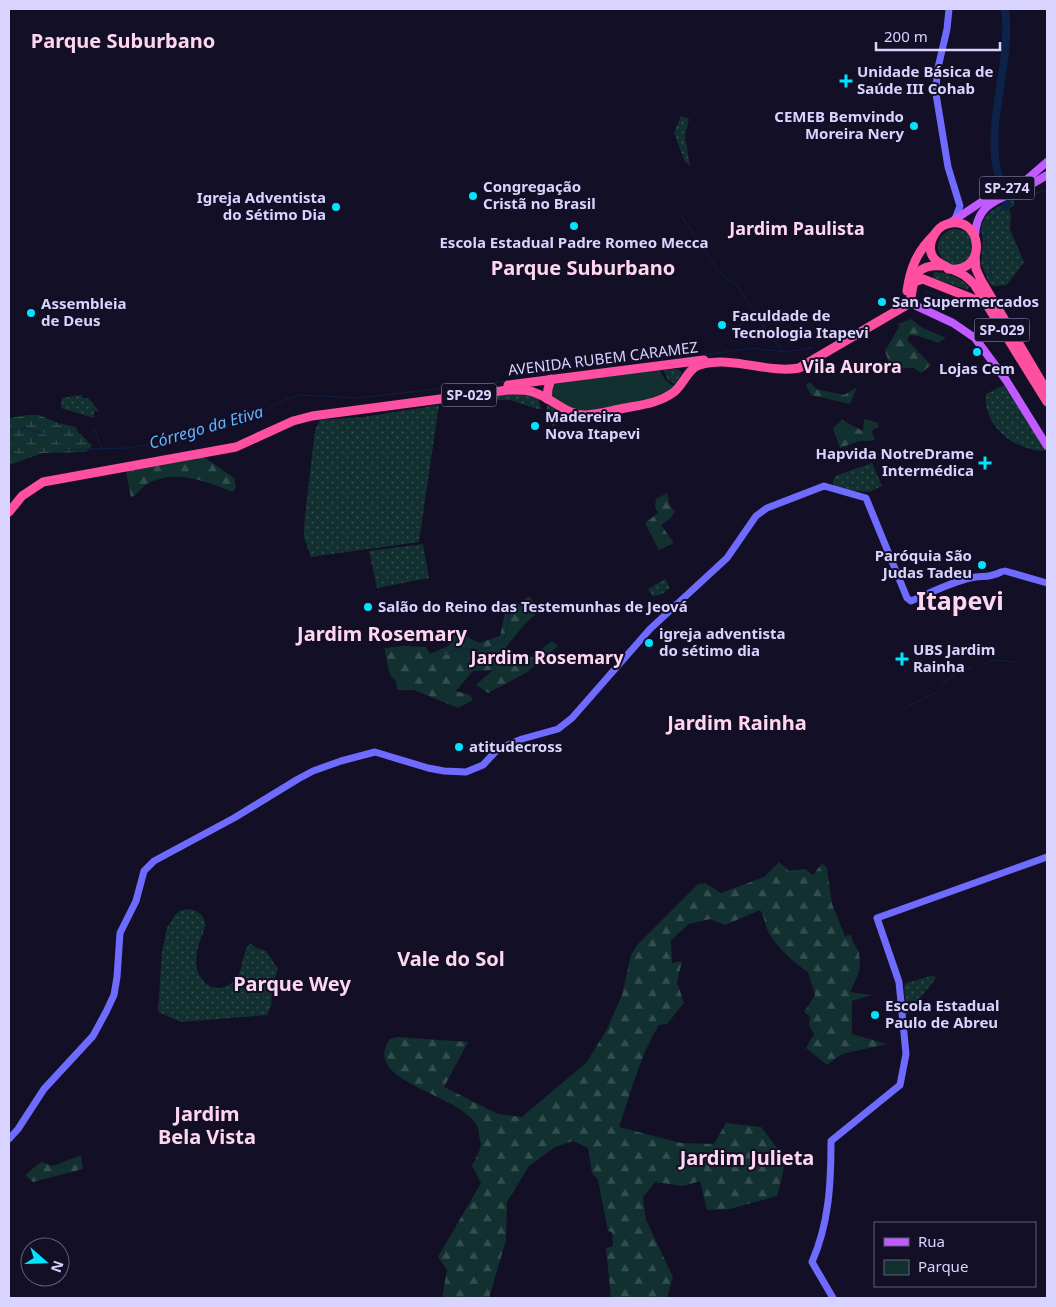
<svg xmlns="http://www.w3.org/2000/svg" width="1056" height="1307" font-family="'Noto Sans',sans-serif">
<defs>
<pattern id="green-dots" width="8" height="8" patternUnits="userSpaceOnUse" patternTransform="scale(1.25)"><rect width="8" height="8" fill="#12302f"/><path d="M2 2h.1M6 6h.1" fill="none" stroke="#344d4e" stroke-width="1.8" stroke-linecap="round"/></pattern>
<pattern id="forest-firs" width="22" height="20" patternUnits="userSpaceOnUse" patternTransform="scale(1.25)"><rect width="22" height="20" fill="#12302f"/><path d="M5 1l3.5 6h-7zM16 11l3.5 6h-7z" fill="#344d4e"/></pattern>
<pattern id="wetland-marsh" width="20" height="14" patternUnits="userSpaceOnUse" patternTransform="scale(1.25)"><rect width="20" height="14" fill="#12302f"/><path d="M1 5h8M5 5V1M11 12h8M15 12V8" fill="none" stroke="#344d4e"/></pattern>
</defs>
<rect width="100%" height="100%" fill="#130f26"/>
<g fill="url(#green-dots)">
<path d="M 681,116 L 689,119 L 685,136 L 690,166 L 685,162 L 674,133 Z"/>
<path d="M 1013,199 L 1015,205 L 1009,209 L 1011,215 L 1010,230 L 1024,262 L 1007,285 L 993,286 L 989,283 L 981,264 L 983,241 L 981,228 L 985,217 L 991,211 Z"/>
<circle cx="956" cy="247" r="18"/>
<path d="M 934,272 C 946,272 960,278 969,286 L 968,290 L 933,278 Z"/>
<path d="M 678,369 L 682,373 L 675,384 L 668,380 L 663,370 Z"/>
<path d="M 1004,385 L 1046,450 C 1039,452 1035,450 1027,448 C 1004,441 983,420 986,394 Z"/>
<path d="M 525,393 L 538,397 L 541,409 L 537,409 L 510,400 L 478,400 L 477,396 Z"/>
<path d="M 81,395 L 83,398 L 88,398 C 92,403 96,406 99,412 L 94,411 L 94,418 L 61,408 L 62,398 Z"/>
<path d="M 439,405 L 419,542 L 311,557 L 304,538 L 304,525 L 315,430 L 320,420 L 363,417 Z"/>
<path d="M 547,405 C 554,405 562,411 562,418 L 553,427 L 547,411 Z"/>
<path d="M 872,463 L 882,486 L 869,492 L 837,489 L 834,487 L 833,481 L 835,476 Z"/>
<path d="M 423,544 L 429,578 L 377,588 L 369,551 Z"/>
<path d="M 665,579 L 670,588 L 660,595 L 652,596 L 648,589 Z"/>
<path d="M 188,909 C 196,910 204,914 205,923 C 206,928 203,933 201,938 C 196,950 193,969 202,979 C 206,985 212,988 219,988 C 226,987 232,984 236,979 C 244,968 241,954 250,943 L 256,948 L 266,951 L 278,969 L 272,988 L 271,1006 L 267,1015 L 181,1022 L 158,1012 L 162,952 L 167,928 L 175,915 L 180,911 Z"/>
<path d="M 931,976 L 936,977 L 934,981 L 906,1015 L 904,986 L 906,983 Z"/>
</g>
<g fill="url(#forest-firs)">
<path d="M 911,319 L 921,327 L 946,338 L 938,343 C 928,339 921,336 910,335 L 907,340 L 931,365 L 921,373 L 914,368 L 893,368 L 889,363 L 885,351 L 899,327 L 898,324 Z"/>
<path d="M 810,382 L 816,389 L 844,395 L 857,387 L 850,404 L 811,395 L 806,385 Z"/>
<path d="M 864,419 L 878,423 L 879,427 L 871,431 L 875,439 L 869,441 L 859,441 L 840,448 L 833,428 L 842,420 L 863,431 Z"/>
<path d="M 204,457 L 234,478 L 236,487 L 233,492 C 204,482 180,469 149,483 C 142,486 138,494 131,498 L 126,471 Z"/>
<path d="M 667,493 L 670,506 L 675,511 L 671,518 L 661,525 L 674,543 L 659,550 L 645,523 L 658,513 L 655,506 L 656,499 Z"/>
<path d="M 530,596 L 538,612 L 525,624 L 506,647 L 523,660 L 532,657 L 552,641 L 558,646 L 526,673 L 488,693 L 476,685 L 493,670 L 473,671 L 456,691 L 470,695 L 473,700 L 458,708 L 414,690 L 397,690 L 396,681 L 390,675 L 384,648 L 404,646 L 426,647 L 430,654 L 450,645 L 447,636 L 462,630 L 468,637 L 479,643 L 500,636 L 505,613 Z"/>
<path d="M 779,862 L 789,871 L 805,869 L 813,875 L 822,863 L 827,868 L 832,904 L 845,936 L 851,935 L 853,942 L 859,952 L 860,966 L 858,975 L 850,992 L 871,995 L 852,1001 L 852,1034 L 887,1044 L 842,1054 L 827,1065 L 806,1048 L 814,1034 L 809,1025 L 810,1016 L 804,1012 L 815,995 L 808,972 C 794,963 773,944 767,929 C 764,921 765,918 760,910 L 725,925 L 710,919 L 689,924 L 671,940 L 672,963 L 682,961 L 677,982 L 684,1003 L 667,1024 L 659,1025 C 640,1055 631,1093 619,1127 L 681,1143 L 714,1144 L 726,1123 L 761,1127 C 785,1159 789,1157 777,1196 L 730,1209 L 707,1210 L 700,1181 L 683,1186 L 655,1182 L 643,1197 L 646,1220 L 673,1277 L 667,1298 L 611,1298 L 606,1248 L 613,1246 L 612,1232 L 608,1231 L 598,1180 L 592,1173 L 588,1148 L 573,1141 L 555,1147 L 529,1166 L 507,1202 L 506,1240 L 489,1298 L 442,1298 L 447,1270 L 438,1257 L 481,1183 L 472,1166 C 475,1160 480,1151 481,1144 C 481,1144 480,1138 479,1137 C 479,1134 479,1129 477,1126 C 462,1094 359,1082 390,1039 L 398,1037 L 468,1042 L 444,1087 L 498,1114 L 522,1117 L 587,1062 L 607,1029 L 622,995 L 631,955 L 638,944 L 698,884 L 705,883 L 721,893 L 764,877 Z"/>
<path d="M 81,1155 L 83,1169 L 33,1182 L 25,1175 L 41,1162 L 53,1166 Z"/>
</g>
<path fill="url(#wetland-marsh)" d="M 28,415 L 39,415 L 58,423 L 76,427 L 79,434 L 81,434 L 92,446 L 86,452 L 43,453 L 9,465 L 9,418 Z"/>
<path fill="#12302f" d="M 660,370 L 665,380 L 675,387 L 671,391 L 653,399 L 580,412 L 551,399 L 553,385 L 555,382 Z"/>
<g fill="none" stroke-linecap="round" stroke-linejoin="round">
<g stroke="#0c2248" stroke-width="1">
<path d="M 1022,197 L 1047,190"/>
<path d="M 680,214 L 720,273 L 737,286 L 767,331 L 784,352"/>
<path d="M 993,281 C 990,267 984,243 987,229 C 989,218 1005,207 1015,202"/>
<path d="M 925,291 L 953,301 L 958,298"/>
<path d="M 954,301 L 973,308"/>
<path d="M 672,360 L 752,348 L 784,352 L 813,348"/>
<path d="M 94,428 L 102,448"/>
<path d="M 9,431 L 25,428 L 48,435 L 57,440 L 63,450 L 127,448 L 165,442 L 208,428 L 225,426 L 250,418 L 287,399 L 301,395 L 358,398 L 507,381"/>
<path d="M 445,655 L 459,649 L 487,649 L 502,640 L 505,636 L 509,616 L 513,610 L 529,600"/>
<path d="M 983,664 L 996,660 L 1017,662"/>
<path d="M 941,684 L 957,673 L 972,667"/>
<path d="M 902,709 L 936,693"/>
</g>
<g stroke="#0c2248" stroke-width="8">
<path d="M 1003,187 C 1001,180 997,172 996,165 C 988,113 1012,61 1005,9"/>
<path d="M 1006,206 L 1006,198"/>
</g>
<g stroke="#6f6bff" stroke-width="7">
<path d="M 949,9 L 947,29 L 937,72 L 936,94 L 948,167 L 960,206 L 955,219"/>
<path d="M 1005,571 L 1047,583"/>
<path d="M 9,1139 L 18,1129 L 44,1089 L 93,1036 L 106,1012 L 114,995 L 117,977 L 120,933 L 136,901 L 144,871 L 154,861 L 234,818 L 298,779 L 313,771 L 341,761 L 375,752 L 428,768 L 444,771 L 466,772 L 483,765 L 498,749 L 522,739 L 558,729 L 572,718 L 650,629 L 727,558 L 756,516 L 767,508 L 824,486 L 866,498 L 907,598 L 911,601 C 930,593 949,583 970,578 C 983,575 987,579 1001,572"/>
<path d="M 833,1298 L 812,1262 C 829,1223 831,1184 831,1141 L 900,1085 L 906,1054 L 899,982 L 877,918 L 1047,857"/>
</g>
<g stroke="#c25bff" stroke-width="8">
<path d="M 948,224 L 995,193 L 1025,181 L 1047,162"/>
<path d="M 975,237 C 976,204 997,200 1023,188 C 1031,185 1039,180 1047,175"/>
<path d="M 910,303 L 953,323 L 975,338 L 1006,380 L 1047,446"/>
</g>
<g stroke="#ff4fa3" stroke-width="9">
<path d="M 975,256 L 976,269 L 981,280 L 1047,391"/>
<path d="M 948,269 C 990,274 982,213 947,224 C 940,226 936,231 933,237 C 922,262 947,266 962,274 C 967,277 970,280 974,284 L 1047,402"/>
<path d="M 914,282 L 923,279 L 986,304"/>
<path d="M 907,291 C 910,269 917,251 934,235"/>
<path d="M 508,385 L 704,360"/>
<path d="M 547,399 L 548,389 L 551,379"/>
<path d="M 9,512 L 22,496 L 43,482 L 236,447 L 293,421 L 312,416 L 508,390 C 519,390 528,389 538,394 C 554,400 568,416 586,415 C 598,414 609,411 620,409 C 639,405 658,404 674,392 C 684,384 688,368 700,365 C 731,355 768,374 799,368 L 910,303 C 914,279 913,264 942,266"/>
</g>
</g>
<g fill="#00e5ff" stroke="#130f26" stroke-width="2">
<path d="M843.5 73.5h5v5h5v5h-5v5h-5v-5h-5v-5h5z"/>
<circle cx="914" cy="126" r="5"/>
<circle cx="473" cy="196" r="5"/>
<circle cx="336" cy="207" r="5"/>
<circle cx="574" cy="226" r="5"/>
<circle cx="882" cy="302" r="5"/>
<circle cx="31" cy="313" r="5"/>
<circle cx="722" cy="325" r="5"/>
<circle cx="977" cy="352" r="5"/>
<circle cx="535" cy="426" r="5"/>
<path d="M982.5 455.5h5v5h5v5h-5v5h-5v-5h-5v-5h5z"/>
<circle cx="982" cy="565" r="5"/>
<circle cx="368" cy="607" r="5"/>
<circle cx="649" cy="643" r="5"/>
<path d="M899.5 651.5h5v5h5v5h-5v5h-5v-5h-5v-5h5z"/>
<circle cx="459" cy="747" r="5"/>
<circle cx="875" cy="1015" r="5"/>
</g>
<g text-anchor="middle" stroke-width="4" stroke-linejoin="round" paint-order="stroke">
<g fill="#130f26" stroke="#9e99be" stroke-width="1">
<rect x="979.5" y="176.5" width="55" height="23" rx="4"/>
<rect x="974.5" y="318.5" width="55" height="23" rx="4"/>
<rect x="441.5" y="383.5" width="55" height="23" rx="4"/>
</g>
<g font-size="14" font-weight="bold" fill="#d9d4ff">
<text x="1007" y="193">SP-274</text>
<text x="1002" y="335">SP-029</text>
<text x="469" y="400">SP-029</text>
</g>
<g font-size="15" font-weight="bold" fill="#d9d4ff" stroke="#130f26" text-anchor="start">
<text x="857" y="77">Unidade Básica de<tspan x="857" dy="17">Saúde III Cohab</tspan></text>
<text x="904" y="122" text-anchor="end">CEMEB Bemvindo<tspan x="904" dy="17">Moreira Nery</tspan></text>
<text x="483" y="192">Congregação<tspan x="483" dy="17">Cristã no Brasil</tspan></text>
<text x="326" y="203" text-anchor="end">Igreja Adventista<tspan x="326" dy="17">do Sétimo Dia</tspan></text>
<text x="574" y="248" text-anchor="middle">Escola Estadual Padre Romeo Mecca</text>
<text x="892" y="307">San Supermercados</text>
<text x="41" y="309">Assembleia<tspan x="41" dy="17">de Deus</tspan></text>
<text x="732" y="321">Faculdade de<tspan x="732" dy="17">Tecnologia Itapevi</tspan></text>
<text x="977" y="374" text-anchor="middle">Lojas Cem</text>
<text x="545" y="422">Madereira<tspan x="545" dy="17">Nova Itapevi</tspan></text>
<text x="974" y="459" text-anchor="end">Hapvida NotreDrame<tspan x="974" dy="17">Intermédica</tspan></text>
<text x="972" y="561" text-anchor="end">Paróquia São<tspan x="972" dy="17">Judas Tadeu</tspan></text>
<text x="378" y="612">Salão do Reino das Testemunhas de Jeová</text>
<text x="659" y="639">igreja adventista<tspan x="659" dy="17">do sétimo dia</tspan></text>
<text x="913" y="655">UBS Jardim<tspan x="913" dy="17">Rainha</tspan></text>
<text x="469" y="752">atitudecross</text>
<text x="885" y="1011">Escola Estadual<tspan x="885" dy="17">Paulo de Abreu</tspan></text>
</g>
<g font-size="15" fill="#d9d4ff" stroke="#130f26">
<text transform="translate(603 359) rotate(-7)" y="5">AVENIDA RUBEM CARAMEZ</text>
</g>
<g font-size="16" font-style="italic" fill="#62b6ff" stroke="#130f26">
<text transform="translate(206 427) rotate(-16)" y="6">Córrego da Etiva</text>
</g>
<g font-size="18" font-weight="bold" fill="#ffd6f0" stroke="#130f26">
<text x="797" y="235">Jardim Paulista</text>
<text x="852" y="373">Vila Aurora</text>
<text x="547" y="664">Jardim Rosemary</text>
</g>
<g font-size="20" font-weight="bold" fill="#ffd6f0" stroke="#130f26">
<text x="123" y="48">Parque Suburbano</text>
<text x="583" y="275">Parque Suburbano</text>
<text x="382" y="641">Jardim Rosemary</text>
<text x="737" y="730">Jardim Rainha</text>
<text x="451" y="966">Vale do Sol</text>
<text x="292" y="991">Parque Wey</text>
<text x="207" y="1121">Jardim<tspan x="207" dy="23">Bela Vista</tspan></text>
<text x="747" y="1165">Jardim Julieta</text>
</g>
<g font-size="25" font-weight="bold" fill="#ffd6f0" stroke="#130f26">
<text x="960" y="610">Itapevi</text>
</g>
</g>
<rect width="1056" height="1307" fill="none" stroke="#d9d4ff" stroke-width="20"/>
<rect x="874" y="1222" width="162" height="65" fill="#130f26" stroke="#625e7d"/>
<rect x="884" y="1238" width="25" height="8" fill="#c25bff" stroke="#625e7d"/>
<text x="918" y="1247" font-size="15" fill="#d9d4ff">Rua</text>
<rect x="884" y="1260" width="25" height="15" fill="#12302f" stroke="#625e7d"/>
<text x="918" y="1272" font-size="15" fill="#d9d4ff">Parque</text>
<g transform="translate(45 1262) rotate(110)"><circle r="24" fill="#130f26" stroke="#625e7d"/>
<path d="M0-4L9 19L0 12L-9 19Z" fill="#00e5ff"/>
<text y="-8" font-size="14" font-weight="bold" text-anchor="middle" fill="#d9d4ff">N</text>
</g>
<path d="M876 42v8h124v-8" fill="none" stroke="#d9d4ff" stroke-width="2.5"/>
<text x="884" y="42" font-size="15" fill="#d9d4ff" stroke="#130f26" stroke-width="4" paint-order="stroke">200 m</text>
</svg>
